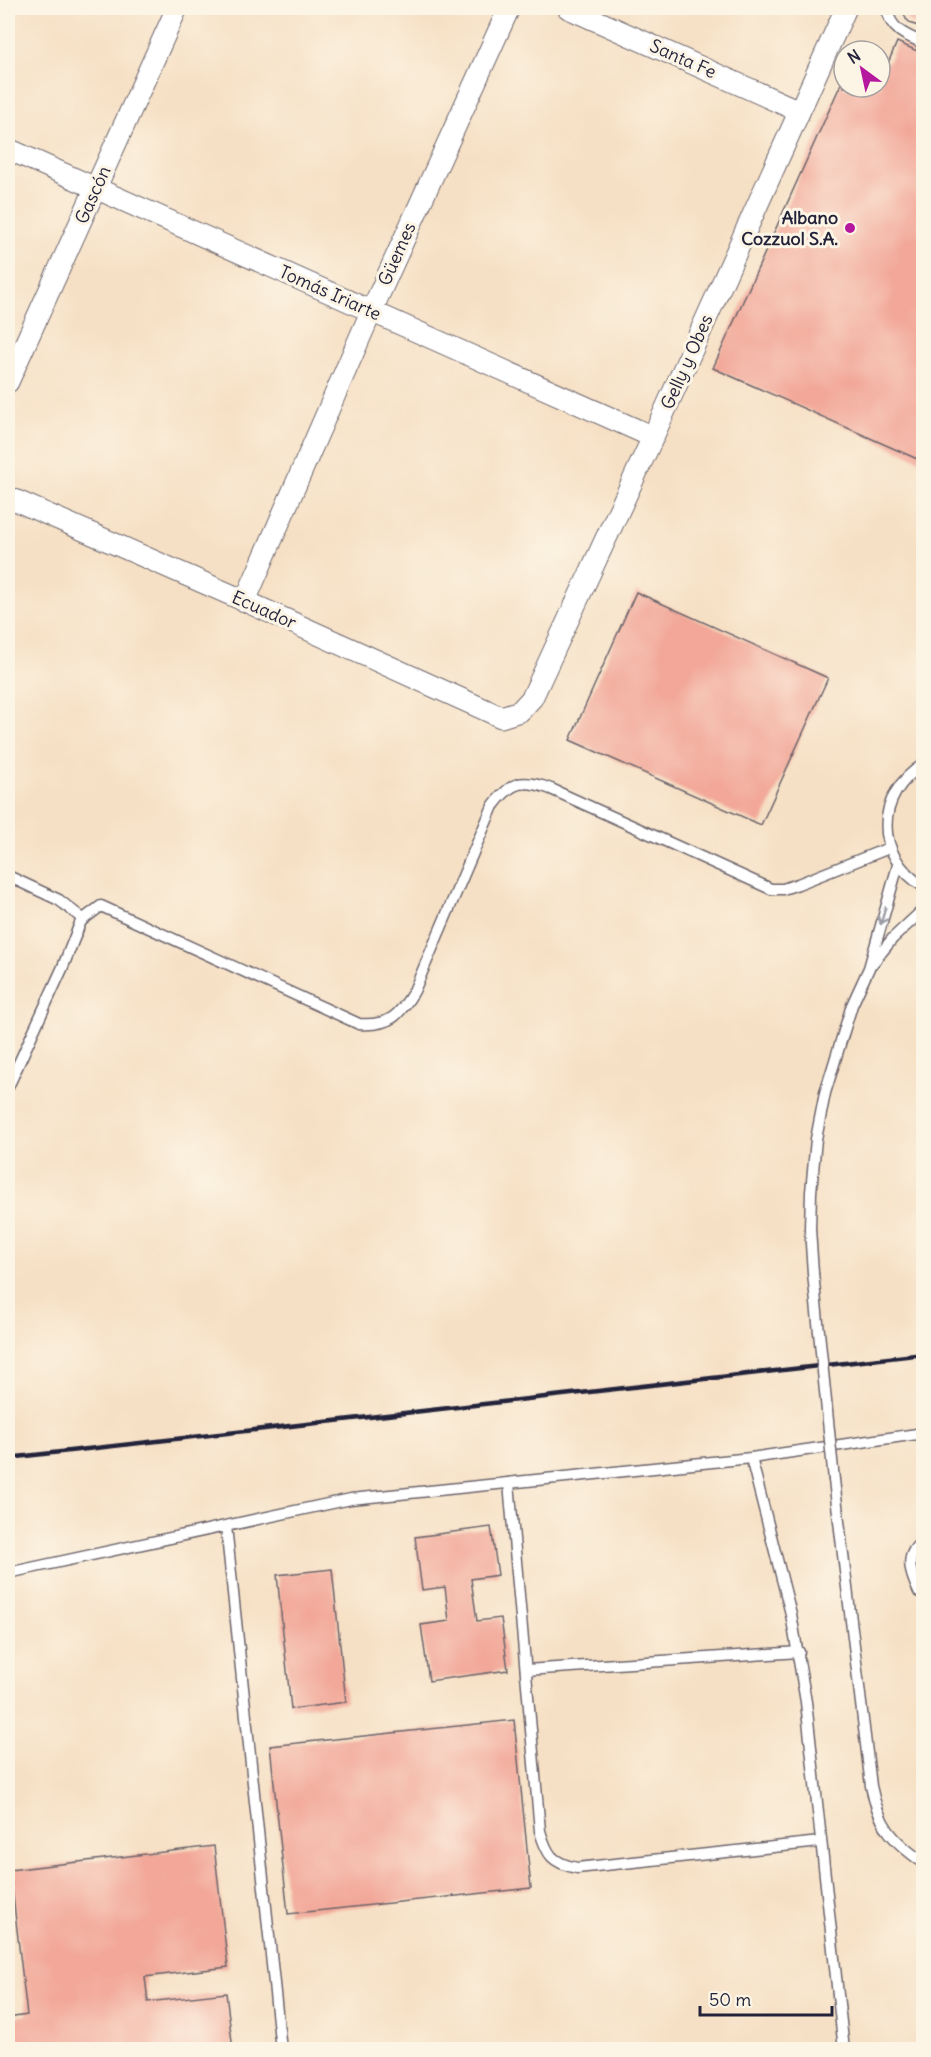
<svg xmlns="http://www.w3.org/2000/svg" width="931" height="2057" font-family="Delius,sans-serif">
<rect width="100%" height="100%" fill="#fcf5e5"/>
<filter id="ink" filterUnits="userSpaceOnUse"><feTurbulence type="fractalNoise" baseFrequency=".0167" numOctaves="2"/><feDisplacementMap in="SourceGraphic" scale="12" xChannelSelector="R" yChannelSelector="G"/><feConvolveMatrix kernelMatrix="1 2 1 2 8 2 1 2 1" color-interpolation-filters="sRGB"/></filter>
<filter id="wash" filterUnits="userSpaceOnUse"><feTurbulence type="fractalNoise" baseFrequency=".008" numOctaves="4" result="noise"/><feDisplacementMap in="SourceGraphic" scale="24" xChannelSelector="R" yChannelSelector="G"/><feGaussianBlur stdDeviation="1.35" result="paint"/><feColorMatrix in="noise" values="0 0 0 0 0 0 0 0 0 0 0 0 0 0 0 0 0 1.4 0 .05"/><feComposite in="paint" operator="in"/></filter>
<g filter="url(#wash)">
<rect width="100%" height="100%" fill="#f6e0c5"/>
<g id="blocks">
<g fill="#f2a798">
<path d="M 902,8 L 924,8 L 924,28 L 912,24 L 906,19 Z"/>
<path d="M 897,42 L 924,54 L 924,462 L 713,368 L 844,77 L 844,87 L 880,87 L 880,60 L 888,63 Z"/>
<path d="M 636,592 L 828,678 L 761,825 L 570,740 Z"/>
<path d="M 491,1527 L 498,1575 L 471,1579 L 477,1621 L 501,1618 L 508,1670 L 429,1681 L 421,1625 L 449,1621 L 445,1587 L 422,1590 L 415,1537 Z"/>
<path d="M 332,1569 L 346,1702 L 291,1709 L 277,1575 Z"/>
<path d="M 514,1720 L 531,1888 L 288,1914 L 270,1746 Z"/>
<path d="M 214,1846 L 228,1967 L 145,1977 L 148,2002 L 226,1993 L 233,2050 L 8,2050 L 8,2018 L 27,2015 L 10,1870 Z"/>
</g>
</g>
</g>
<g filter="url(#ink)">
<use href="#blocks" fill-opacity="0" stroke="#6c646b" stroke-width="1.5"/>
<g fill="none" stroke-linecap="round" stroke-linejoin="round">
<g stroke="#6c646b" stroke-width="13">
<g id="service">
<path d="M 887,8 C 889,29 906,36 924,43"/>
<path d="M 924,764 C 874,795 874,856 924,887"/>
<path d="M 8,876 L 59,900 L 83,919"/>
<path d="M 873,963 L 893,938 L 924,909"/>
<path d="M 8,1087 L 62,969 L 81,921 L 101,906 L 359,1024 C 390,1026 399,1016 414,991 L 493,806 C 511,782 521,778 551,789 L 771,889 L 783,889 L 798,884 L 889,848"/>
<path d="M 813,1273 L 810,1229 L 811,1192 L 816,1139 L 825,1093 L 852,1005 L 869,968 L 898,865"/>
<path d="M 751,1458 L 791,1614 L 806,1702 L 844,2050"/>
<path d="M 834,1480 L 871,1786 C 879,1825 891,1840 924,1863"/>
<path d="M 509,1483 L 540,1831 C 547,1855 552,1863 577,1868 L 820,1842"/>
<path d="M 226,1526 L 281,2050"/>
<path d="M 924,1540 C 903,1555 910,1573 919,1592 L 924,1594"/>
<path d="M 8,1573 L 351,1499 L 751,1458 L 924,1433"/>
<path d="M 526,1670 L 799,1652"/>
</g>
</g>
<g stroke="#6c646b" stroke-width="23">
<g id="minor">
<path d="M 568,8 L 799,111"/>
<path d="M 8,149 L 653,437"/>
<path d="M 8,382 L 177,8"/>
<path d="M 8,497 L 245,601 L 501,717 L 520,711 L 532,698 L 653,437 L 846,8"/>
<path d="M 245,601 L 371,312 L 509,8"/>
</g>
</g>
<use href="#service" stroke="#fff" stroke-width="10"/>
<use href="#minor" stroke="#fff" stroke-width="21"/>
<path stroke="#22223b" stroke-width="4.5" d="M 8,1458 L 924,1354"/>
<g stroke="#6c646b" stroke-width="13" stroke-linecap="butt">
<path id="service-bridge" d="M 813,1273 L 834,1480"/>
</g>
<use href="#service-bridge" stroke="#fff" stroke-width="10"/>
</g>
<defs><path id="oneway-shaft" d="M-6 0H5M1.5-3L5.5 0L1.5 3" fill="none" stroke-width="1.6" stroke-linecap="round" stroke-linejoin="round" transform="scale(1.5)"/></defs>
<use stroke="#9c9ca7" href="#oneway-shaft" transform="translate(883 916) rotate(106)"/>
</g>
<circle fill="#b5179e" stroke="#fcf5e5" stroke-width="2" cx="850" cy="228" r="6"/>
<g text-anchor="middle" stroke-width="6" stroke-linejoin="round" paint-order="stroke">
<g font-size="18" fill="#22223b" stroke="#fcf5e5">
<text transform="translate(683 59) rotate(24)" y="6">Santa Fe</text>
<text transform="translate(93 195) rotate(-66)" y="6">Gascón</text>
<text transform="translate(397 254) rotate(-66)" y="6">Güemes</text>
<text transform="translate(330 293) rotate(24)" y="6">Tomás Iriarte</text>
<text transform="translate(687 362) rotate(-66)" y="6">Gelly y Obes</text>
<text transform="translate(264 610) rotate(24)" y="6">Ecuador</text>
</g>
<g font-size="18" font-weight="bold" fill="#22223b" stroke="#fcf5e5" text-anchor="end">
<text x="838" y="224">Albano<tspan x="838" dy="21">Cozzuol S.A.</tspan></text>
</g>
</g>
<rect width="931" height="2057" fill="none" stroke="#fcf5e5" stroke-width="30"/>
<g transform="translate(862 69) rotate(327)"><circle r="28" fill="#fcf5e5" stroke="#a5a1a1" stroke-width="1.5"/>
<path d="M0-4.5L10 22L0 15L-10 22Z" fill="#b5179e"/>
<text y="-9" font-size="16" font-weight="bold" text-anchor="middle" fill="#22223b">N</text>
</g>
<path d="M700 2006v9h132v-9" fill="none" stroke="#22223b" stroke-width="3"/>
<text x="709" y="2006" font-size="18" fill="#22223b" stroke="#fcf5e5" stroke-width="4.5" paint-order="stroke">50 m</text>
</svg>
